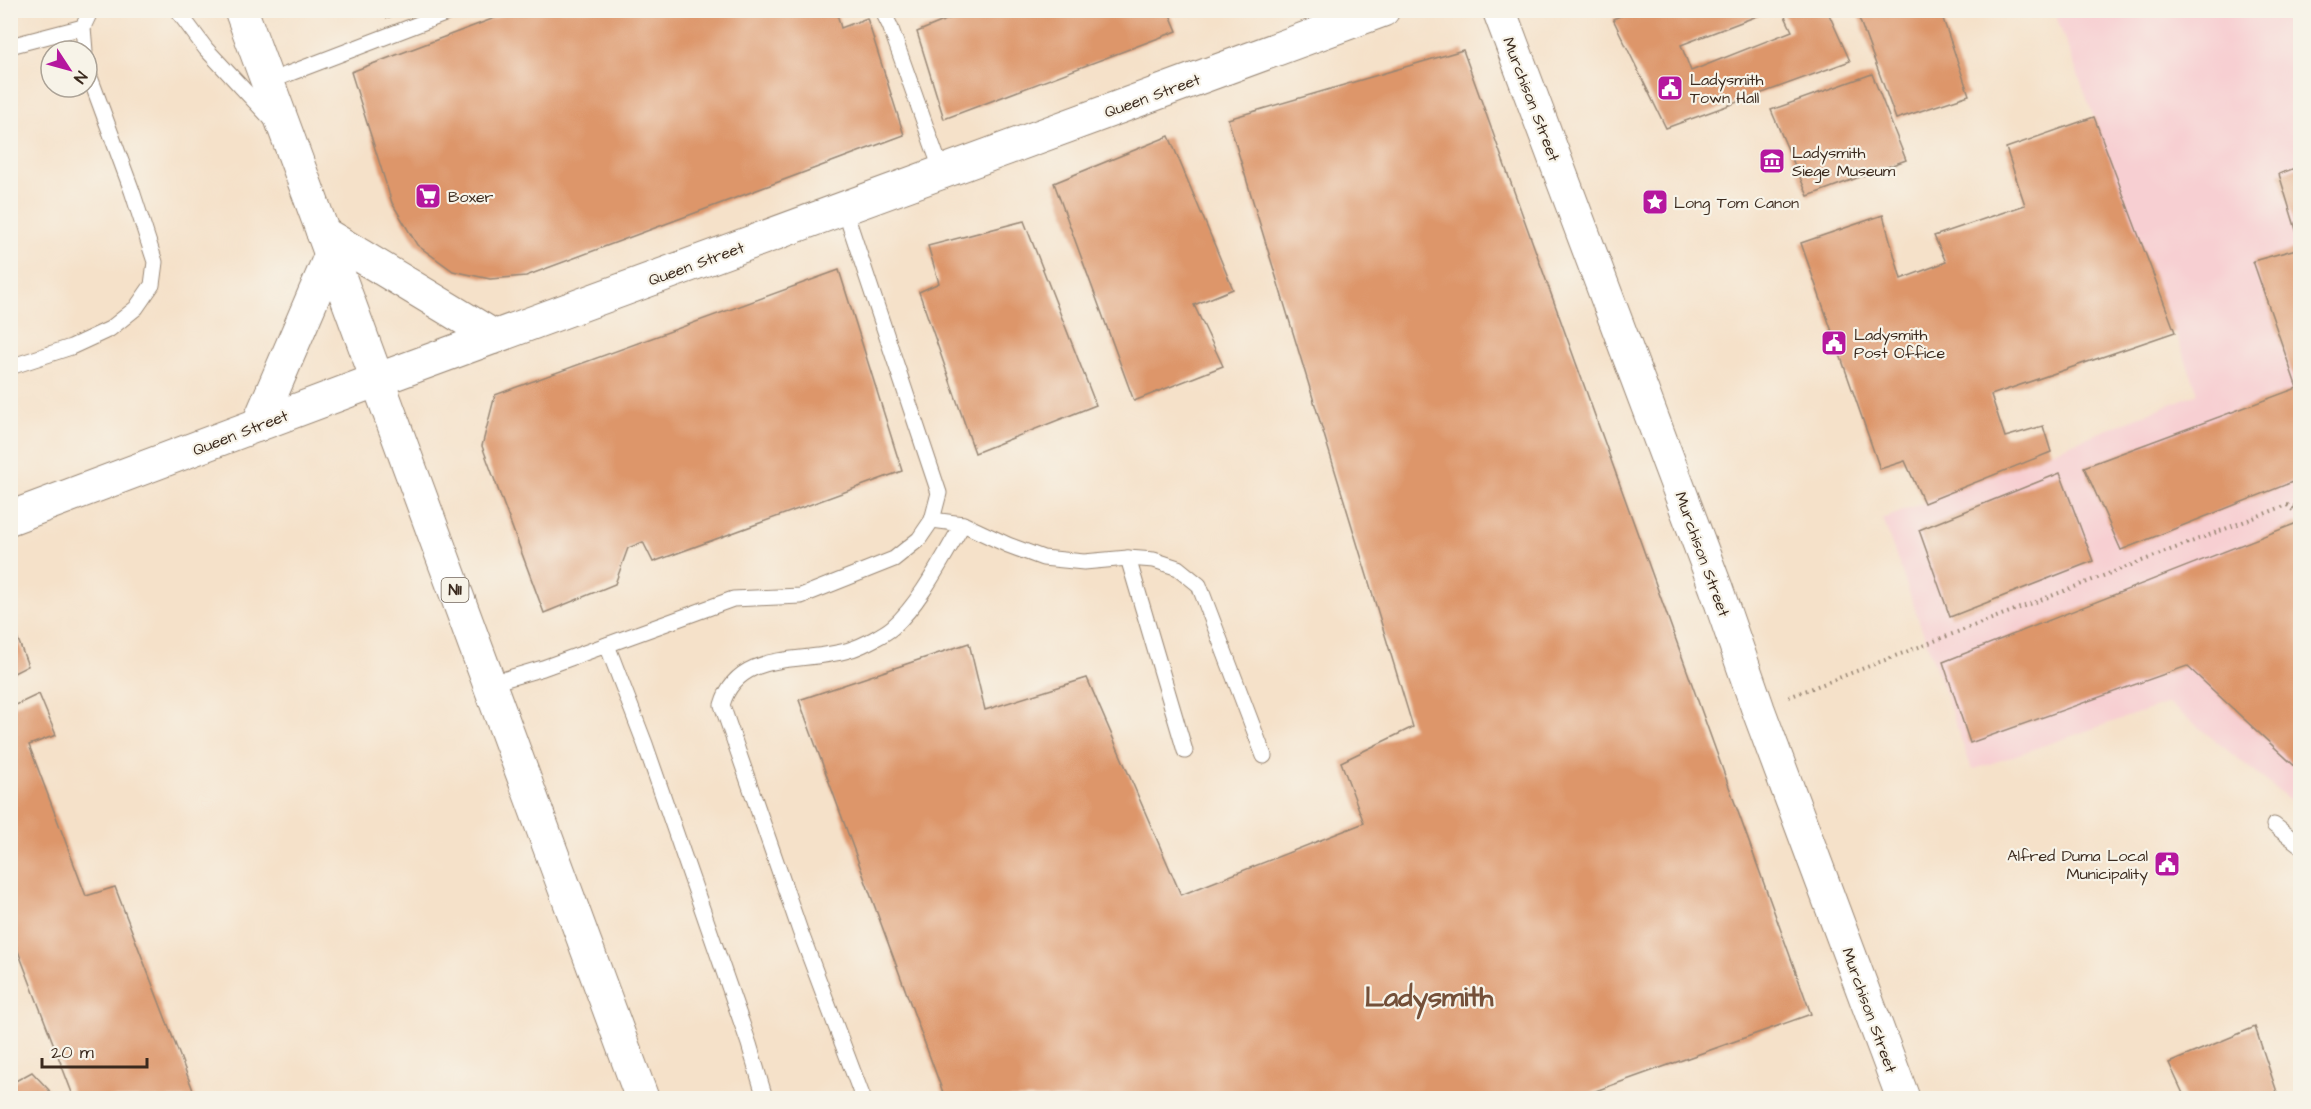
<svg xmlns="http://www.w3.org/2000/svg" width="2311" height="1109" font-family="'Architects Daughter',sans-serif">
<rect width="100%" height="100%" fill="#f7f3e8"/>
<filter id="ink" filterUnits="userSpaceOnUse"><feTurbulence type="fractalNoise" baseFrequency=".0167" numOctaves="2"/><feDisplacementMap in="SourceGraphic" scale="12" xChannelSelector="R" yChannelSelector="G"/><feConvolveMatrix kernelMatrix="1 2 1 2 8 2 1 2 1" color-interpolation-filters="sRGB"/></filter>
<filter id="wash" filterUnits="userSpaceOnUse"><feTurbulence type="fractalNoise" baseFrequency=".008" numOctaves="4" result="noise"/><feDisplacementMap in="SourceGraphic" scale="24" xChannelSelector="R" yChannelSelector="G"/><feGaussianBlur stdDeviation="1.35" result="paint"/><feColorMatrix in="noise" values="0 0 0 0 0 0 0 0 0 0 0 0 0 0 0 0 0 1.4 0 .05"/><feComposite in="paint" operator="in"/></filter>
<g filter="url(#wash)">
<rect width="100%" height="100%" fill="#f5e1c9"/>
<path fill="#f7cfd2" d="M 2054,11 L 2300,11 L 2300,808 L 2168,703 L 1972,770 L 1883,519 L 2198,393 Z"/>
<g id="blocks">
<g fill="#dd966b">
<path d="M 385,10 L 405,10 L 405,11 L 387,18 Z"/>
<path d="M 516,10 L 836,10 L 841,28 L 867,18 L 904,135 L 526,276 L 490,279 L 453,271 L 417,245 L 392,203 L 351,72 Z"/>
<path d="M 970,10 L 1168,10 L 1177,31 L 944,119 L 917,32 Z"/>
<path d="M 1635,10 L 1773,10 L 1681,45 L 1691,71 L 1792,31 L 1782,10 L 1827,10 L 1850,61 L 1666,128 L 1613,19 Z"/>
<path d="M 1856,10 L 1940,10 L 1969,95 L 1896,119 Z"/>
<path d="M 1463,50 L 1811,1014 L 1576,1098 L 945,1098 L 799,700 L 969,643 L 985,710 L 1087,678 L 1181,895 L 1364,823 L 1341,762 L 1413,727 L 1228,119 Z"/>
<path d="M 1872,74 L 1906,160 L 1808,196 L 1771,110 Z"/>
<path d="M 2094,117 L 2175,332 L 1991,395 L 2005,437 L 2043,426 L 2051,452 L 1924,503 L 1905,461 L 1880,469 L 1801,243 L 1883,215 L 1901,279 L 1946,262 L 1934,236 L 2025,205 L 2006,148 Z"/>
<path d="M 1169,136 L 1233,289 L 1194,305 L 1223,366 L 1134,401 L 1054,183 Z"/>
<path d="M 2300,166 L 2300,243 L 2279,174 Z"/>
<path d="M 1024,221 L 1096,405 L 975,453 L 919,292 L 939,283 L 928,246 Z"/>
<path d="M 2300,248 L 2300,479 L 2121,550 L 2084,467 L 2297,388 L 2253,261 Z"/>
<path d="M 839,270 L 902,471 L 653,562 L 643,542 L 628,548 L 615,584 L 544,613 L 482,446 L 495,395 Z"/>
<path d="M 2060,473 L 2093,561 L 1950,617 L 1919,530 Z"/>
<path d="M 2297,523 L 2300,526 L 2300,771 L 2187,666 L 1970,743 L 1943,662 Z"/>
<path d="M 10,618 L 28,666 L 10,675 Z"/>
<path d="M 39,694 L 56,735 L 29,745 L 86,896 L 115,887 L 196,1098 L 74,1098 L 10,930 L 10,698 L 14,706 Z"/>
<path d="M 2255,1027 L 2279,1098 L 2185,1098 L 2169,1063 Z"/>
<path d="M 32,1072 L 49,1090 L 51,1098 L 10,1098 L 10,1084 Z"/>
</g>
</g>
</g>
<g filter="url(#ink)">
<use href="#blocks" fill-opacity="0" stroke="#988674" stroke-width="1.5"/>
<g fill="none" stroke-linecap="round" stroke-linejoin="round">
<g stroke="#988674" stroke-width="17">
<g id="lane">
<path d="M 177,10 L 206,49 L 272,120"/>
<path d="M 882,10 L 890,26 L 942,172"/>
<path d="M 10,46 L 83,27"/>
<path d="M 85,51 L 83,27 L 91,10"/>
<path d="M 267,82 L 455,10"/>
<path d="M 10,367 L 71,347 L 110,329 L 136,308 L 152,285 L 155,262 L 132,191 L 87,69"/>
<path d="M 932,520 L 963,524 L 1008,545 L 1043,558 L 1084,562 L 1128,558 L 1154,560 L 1178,568 L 1199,585 L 1264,756"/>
<path d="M 1128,558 L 1185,751"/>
<path d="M 607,645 L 645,744 L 749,1044 L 765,1098"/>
<path d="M 489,684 L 543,668 L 733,599 L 801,596 L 894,559 L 919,539 L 932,520 L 939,493 L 844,208"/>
<path d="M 2274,825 L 2300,845"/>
<path d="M 863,1098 L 800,931 L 722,705 C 738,647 807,665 852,649 C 862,646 885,634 893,627 C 921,602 943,557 963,524"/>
</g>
</g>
<g stroke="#988674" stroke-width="35">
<g id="secondary">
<path d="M 1499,10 L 1716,588 L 1758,709 L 1903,1098"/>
<path d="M 10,518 L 377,380 L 1383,10"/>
</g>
</g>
<g stroke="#988674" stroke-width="35">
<g id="highway">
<path d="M 241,10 L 642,1098"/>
<path d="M 323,233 L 495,337"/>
<path d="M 258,425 L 331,255"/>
</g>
</g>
<g stroke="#988674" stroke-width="4" stroke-dasharray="1.5 4.5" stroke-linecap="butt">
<path d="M 2287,505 L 2300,507"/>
<path d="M 1789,697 L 2287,505 L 2300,516"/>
</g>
<use href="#lane" stroke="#fff" stroke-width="15"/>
<use href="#secondary" stroke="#fff" stroke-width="33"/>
<use href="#highway" stroke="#fff" stroke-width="33"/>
</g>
</g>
<defs>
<g id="civic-square" transform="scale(1.35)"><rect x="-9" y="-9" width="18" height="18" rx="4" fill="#b5179e" stroke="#f7f3e8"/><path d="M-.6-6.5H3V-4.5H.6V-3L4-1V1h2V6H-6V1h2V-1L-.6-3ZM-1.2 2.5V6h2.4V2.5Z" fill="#fff"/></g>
<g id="museum-square" transform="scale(1.35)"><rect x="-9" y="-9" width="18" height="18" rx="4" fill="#b5179e" stroke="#f7f3e8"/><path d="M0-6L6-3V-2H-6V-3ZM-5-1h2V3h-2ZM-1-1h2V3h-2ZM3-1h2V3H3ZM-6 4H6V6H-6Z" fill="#fff"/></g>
<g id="supermarket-square" transform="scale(1.35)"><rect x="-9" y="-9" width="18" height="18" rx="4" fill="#b5179e" stroke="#f7f3e8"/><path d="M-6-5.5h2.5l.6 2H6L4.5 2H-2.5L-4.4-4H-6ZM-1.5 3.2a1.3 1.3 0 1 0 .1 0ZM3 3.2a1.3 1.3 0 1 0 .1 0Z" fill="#fff"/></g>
<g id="sight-square" transform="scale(1.35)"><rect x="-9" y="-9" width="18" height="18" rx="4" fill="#b5179e" stroke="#f7f3e8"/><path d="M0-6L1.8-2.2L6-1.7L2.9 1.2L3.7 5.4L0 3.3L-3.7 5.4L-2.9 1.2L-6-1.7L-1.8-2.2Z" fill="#fff"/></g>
</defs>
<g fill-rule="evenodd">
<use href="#civic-square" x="1670" y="88"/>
<use href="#museum-square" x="1772" y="161"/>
<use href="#supermarket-square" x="428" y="196"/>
<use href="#sight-square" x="1655" y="202"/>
<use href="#civic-square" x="1834" y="343"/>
<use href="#civic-square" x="2167" y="864"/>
</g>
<g text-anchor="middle" stroke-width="4.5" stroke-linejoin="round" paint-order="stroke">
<rect fill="#f7f3e8" stroke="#73665b" stroke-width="1.5" x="441.5" y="578" width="27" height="24" rx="4.5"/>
<g font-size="15" font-weight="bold" fill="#3b2a1e">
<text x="455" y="595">N11</text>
</g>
<g font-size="16" fill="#3b2a1e" stroke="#f7f3e8" text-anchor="start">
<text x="1690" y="85">Ladysmith<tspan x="1690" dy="18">Town Hall</tspan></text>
<text x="1792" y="158">Ladysmith<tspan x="1792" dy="18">Siege Museum</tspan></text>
<text x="448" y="202">Boxer</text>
<text x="1674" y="208">Long Tom Canon</text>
<text x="1854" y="340">Ladysmith<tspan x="1854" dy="18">Post Office</tspan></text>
<text x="2148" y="861" text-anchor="end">Alfred Duma Local<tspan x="2148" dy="18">Municipality</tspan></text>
</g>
<g font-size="16" fill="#3b2a1e" stroke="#f7f3e8">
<text transform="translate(1152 95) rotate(-20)" y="6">Queen Street</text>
<text transform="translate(1532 99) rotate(69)" y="6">Murchison Street</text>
<text transform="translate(696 263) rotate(-20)" y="6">Queen Street</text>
<text transform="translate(240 432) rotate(-21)" y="6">Queen Street</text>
<text transform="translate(1703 554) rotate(70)" y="6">Murchison Street</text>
<text transform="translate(1870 1010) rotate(70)" y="6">Murchison Street</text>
</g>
<g font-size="28" font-weight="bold" fill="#745039" stroke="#f7f3e8">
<text x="1429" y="1006">Ladysmith</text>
</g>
</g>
<rect width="2311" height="1109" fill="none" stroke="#f7f3e8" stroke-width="36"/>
<g transform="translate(69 69) rotate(126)"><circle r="28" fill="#f7f3e8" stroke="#aca397" stroke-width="1.5"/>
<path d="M0-4.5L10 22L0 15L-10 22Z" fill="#b5179e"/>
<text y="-9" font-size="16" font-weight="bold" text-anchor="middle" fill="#3b2a1e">N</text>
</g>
<path d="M42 1058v9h105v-9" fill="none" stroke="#3b2a1e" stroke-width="3"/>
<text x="51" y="1058" font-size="18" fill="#3b2a1e" stroke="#f7f3e8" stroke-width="4.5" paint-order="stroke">20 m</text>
</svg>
